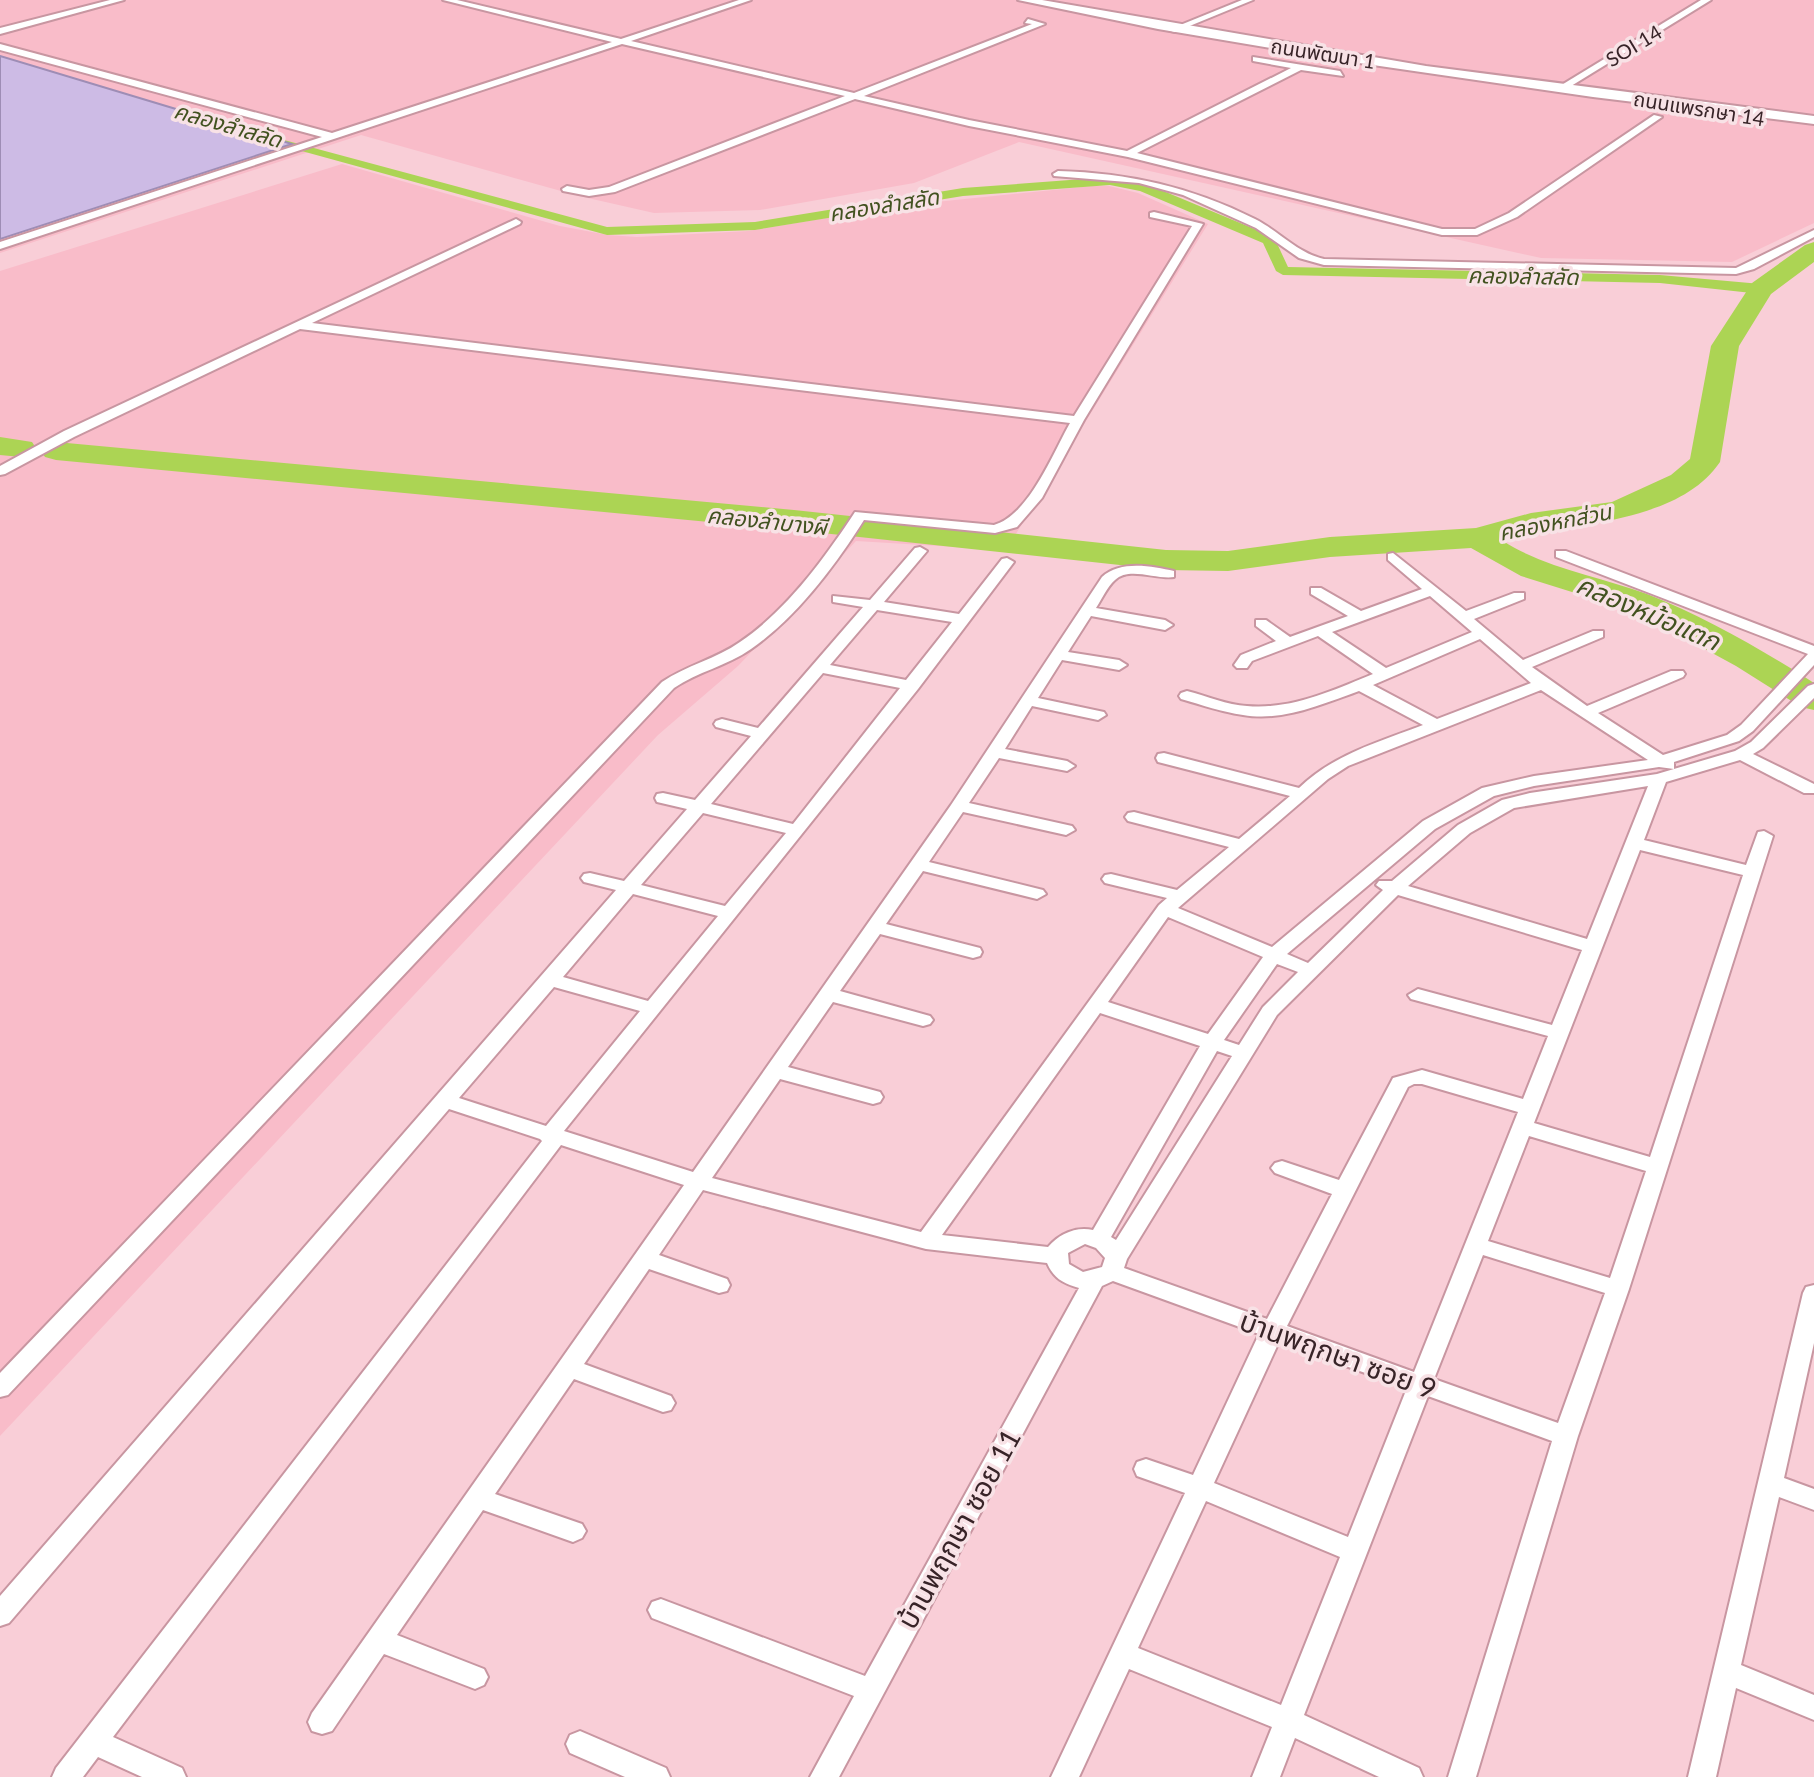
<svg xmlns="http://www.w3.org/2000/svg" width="1814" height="1777" font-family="Lato,'Noto Sans Thai',sans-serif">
<rect width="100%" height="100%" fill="#f9ced7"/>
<g fill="#f9bcc9">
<path d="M 0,0 L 1814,0 L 1814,223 L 1732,262 L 1541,258 L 1019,142 L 914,183 L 760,210 L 654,213 L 579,196 L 361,135 L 0,253 Z"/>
<path d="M 342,164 L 560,226 L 608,235 L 637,237 L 748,231 L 897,206 L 1092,186 L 1109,186 L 1138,193 L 1208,224 L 1006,550 L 856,541 L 738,666 L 658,735 L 0,1436 L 0,271 Z"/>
</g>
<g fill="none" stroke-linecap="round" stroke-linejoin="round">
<path fill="#acd454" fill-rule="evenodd" d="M 258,133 L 607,227 L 755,222 L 963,188 L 1110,177 L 1149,185 L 1274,237 L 1288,267 L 1660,275 L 1761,284 L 1769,289 L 1761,294 L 1660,283 L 1283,275 L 1276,271 L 1263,243 L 1140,191 L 1110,185 L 963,196 L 755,230 L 607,235 L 258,139 Z"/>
<g fill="#acd454" fill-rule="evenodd">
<path d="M 1814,242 L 1814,262 L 1771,294 L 1739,346 L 1720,462 C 1677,525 1570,522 1503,541 C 1547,569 1599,576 1647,594 C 1705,617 1761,649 1814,683 L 1814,710 L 1801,707 L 1736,666 L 1670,630 L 1604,602 L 1521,576 L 1471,548 L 1330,557 L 1228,571 L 1166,570 L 794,530 L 56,460 L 45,457 L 41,451 L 45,445 L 56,442 L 794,510 L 1166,550 L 1228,551 L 1330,537 L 1476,528 L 1531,513 L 1612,502 L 1671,475 L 1690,459 L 1711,346 L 1752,283 L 1805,245 Z"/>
<path d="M 0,437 L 32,442 L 36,448 L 32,454 L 21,457 L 0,455 Z"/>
</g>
</g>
<path fill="#cdbbe5" stroke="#9e8db5" stroke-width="2" d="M 0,56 L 292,144 L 0,239 Z"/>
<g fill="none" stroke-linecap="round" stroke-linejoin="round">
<g stroke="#c896a1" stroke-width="4">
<g id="street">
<path d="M 110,0 L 124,0 L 0,34 L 0,28 Z"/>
<path d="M 443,0 L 457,0 L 621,39 L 739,0 L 751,0 L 631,41 L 854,93 L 1032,24 L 1025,23 L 1028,19 L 1045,24 L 864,96 L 969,120 L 1127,151 L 1291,68 L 1253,61 L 1253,57 L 1340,71 L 1343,76 L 1301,70 L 1137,153 L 1442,229 L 1475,229 L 1509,213 L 1654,115 L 1662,117 L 1517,217 L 1477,235 L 1442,235 L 1128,157 L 969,126 L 855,99 L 615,192 L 589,196 L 563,191 L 562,189 L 567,186 L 589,190 L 609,187 L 845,96 L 622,44 L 0,249 L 0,242 L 322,137 L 0,50 L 0,44 L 332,133 L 612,42 Z"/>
<path d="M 1242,0 L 1253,0 L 1175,32 L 1168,30 Z"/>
<path d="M 1701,0 L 1711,0 L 1563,91 L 1555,89 Z"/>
<path d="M 1058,171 C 1129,173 1191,187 1255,219 C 1279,231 1297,253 1324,259 L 1736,268 L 1814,230 L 1814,237 L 1754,269 L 1736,274 L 1324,265 L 1299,258 L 1256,228 L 1183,195 L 1139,183 L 1054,176 L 1053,174 Z"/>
<path d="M 1154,212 L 1203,224 L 1084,420 L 1042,498 L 1017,527 L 995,533 L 864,520 C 835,566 796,618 751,649 C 727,666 697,672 674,688 L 8,1395 L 0,1397 L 0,1373 L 662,682 C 687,665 716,659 740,642 C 787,610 824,559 855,512 L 994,525 C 1029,515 1053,453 1070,423 L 300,329 L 74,437 L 5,474 L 0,475 L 0,466 L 64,431 L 516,219 L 521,222 L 520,224 L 312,323 L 1074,416 L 1192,226 L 1150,217 L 1150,213 Z"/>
<path d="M 920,547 L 927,551 L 884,602 L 959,614 L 1002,559 L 1007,558 L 1014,562 L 918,689 L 564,1131 L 693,1172 L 951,805 L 1102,577 C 1120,560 1152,566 1174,571 L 1174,577 C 1157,580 1129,566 1115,580 C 1107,587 1102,599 1096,608 L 1165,620 L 1173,625 L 1165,630 L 1091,616 L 1068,652 L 1119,660 L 1127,665 L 1119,670 L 1062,660 L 1038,698 L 1104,712 L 1106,715 L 1098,720 L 1032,706 L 1005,749 L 1067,761 L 1075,766 L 1067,771 L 999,758 L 969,803 L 1072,826 L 1075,830 L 1066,835 L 963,812 L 929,862 L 1043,890 L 1046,894 L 1037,899 L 923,871 L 886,924 L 980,948 L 982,952 L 980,956 L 973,958 L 880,934 L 840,991 L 930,1016 L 933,1020 L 930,1024 L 923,1026 L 833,1002 L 788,1067 L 880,1092 L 883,1097 L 880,1102 L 873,1104 L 780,1079 L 712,1178 L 921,1232 L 1159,905 L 1167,898 L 1105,883 L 1102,879 L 1105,875 L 1111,874 L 1177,890 L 1229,847 L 1128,821 L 1125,817 L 1128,813 L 1134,812 L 1239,839 L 1290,796 L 1158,762 L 1156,758 L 1158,754 L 1164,753 L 1299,788 C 1334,754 1379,742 1423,725 L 1359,691 C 1322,704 1283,722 1243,715 C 1222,712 1202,705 1181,699 L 1179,696 L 1181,693 L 1187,691 C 1207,696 1227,705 1247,706 C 1291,710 1334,690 1373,674 L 1318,636 L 1252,661 L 1247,668 L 1237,668 L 1234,665 L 1241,655 L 1276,641 L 1256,626 L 1256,620 L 1266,620 L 1290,637 L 1348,616 L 1311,594 L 1311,588 L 1321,588 L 1361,611 L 1422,589 L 1388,560 L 1388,554 L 1393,553 L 1466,611 L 1514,593 L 1524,593 L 1524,599 L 1474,619 L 1523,660 L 1593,631 L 1603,631 L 1603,637 L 1532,667 L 1587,706 L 1671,671 L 1683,671 L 1685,674 L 1683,677 L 1598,713 L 1663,755 L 1727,735 L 1741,725 L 1808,654 L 1556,557 L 1556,551 L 1566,551 L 1814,646 L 1814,665 L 1753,731 L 1739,741 L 1674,762 L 1674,769 L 1659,767 L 1534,786 L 1494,796 L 1435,829 L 1287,954 L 1308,963 L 1383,890 L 1376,885 L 1379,881 L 1392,881 L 1458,825 L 1502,800 L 1530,793 L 1657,774 L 1735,751 L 1751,742 L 1808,686 L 1814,684 L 1814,698 L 1763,748 L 1753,754 L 1814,784 L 1814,793 L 1804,793 L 1740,760 L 1666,782 L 1644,840 L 1746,865 L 1758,832 L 1764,831 L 1773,836 L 1629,1289 L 1578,1436 L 1476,1777 L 1448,1777 L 1552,1441 L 1428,1396 L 1304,1715 L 1419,1768 L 1423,1777 L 1379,1777 L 1295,1738 L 1280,1777 L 1252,1777 L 1272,1727 L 1129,1669 L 1079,1777 L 1051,1777 L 1185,1493 L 1137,1476 L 1134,1469 L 1137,1462 L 1146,1459 L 1193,1475 L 1259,1334 L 1113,1281 L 1102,1286 L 839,1777 L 810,1777 L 854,1696 L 652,1618 L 648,1610 L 652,1602 L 661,1599 L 865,1676 L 1079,1288 C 1063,1283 1054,1279 1047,1263 L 926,1249 L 703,1190 L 659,1255 L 727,1279 L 730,1285 L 727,1291 L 719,1293 L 649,1269 L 584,1364 L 671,1396 L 675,1403 L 671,1410 L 663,1412 L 574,1379 L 495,1494 L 582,1524 L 586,1531 L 582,1538 L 573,1542 L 483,1510 L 397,1635 L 484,1669 L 488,1677 L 484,1685 L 475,1689 L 384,1654 L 332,1731 L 322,1734 L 312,1731 L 308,1722 L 312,1713 L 684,1185 L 561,1145 L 113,1737 L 182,1768 L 186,1777 L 142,1777 L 98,1757 L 83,1777 L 52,1777 L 56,1768 L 542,1141 L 540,1139 L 449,1109 L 9,1623 L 0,1626 L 0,1596 L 616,890 L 584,882 L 581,878 L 584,874 L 590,873 L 624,881 L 687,809 L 657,802 L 655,798 L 657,794 L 663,793 L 695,800 L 751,736 L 716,727 L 714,724 L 716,721 L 722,719 L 758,728 L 863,607 L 833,602 L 833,596 L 870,600 L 915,548 ZM 1430,596 L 1472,632 L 1386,668 L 1332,632 ZM 877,610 L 952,622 L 906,680 L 830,665 ZM 1480,639 L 1531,683 L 1437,719 L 1373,685 ZM 823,673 L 900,688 L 793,824 L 711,804 ZM 1541,690 L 1648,760 L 1534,776 L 1482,788 L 1423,821 L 1272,947 L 1178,908 L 1328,779 L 1348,766 ZM 1648,786 L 1587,939 L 1408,886 L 1470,833 L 1514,808 ZM 703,813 L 786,833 L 725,906 L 641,885 ZM 1640,850 L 1743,875 L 1650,1157 L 1534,1123 ZM 633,894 L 718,916 L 648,1001 L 563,977 ZM 1398,895 L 1582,950 L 1552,1025 L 1418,989 L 1408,995 L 1411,999 L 1548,1036 L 1523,1099 L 1422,1070 L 1393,1078 L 1339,1180 L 1282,1161 L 1275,1163 L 1271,1168 L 1275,1173 L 1332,1194 L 1267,1319 L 1124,1268 L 1127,1259 L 1277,1015 ZM 1168,917 L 1263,957 L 1208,1034 L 1108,1002 ZM 1277,964 L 1298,972 L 1263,1007 L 1239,1045 L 1224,1040 ZM 554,987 L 640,1011 L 546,1126 L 459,1098 ZM 1100,1013 L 1200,1046 L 1093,1230 C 1076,1226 1059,1234 1048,1247 L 942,1235 ZM 1217,1051 L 1232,1056 L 1116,1240 L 1111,1237 ZM 1414,1084 L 1422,1084 L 1518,1112 L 1414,1372 L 1287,1326 L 1408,1087 ZM 1529,1136 L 1646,1171 L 1610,1278 L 1488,1241 ZM 1085,1244 L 1096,1248 L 1105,1258 L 1102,1267 L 1083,1272 L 1069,1264 L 1068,1253 ZM 1483,1255 L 1605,1293 L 1558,1423 L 1434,1379 ZM 1279,1342 L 1407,1388 L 1348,1537 L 1214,1483 ZM 1206,1501 L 1340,1557 L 1281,1705 L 1138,1648 Z"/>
<path d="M 1814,1285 L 1814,1343 L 1784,1478 L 1814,1489 L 1814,1510 L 1779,1497 L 1741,1665 L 1814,1695 L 1814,1720 L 1736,1688 L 1716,1777 L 1688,1777 L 1803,1293 L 1806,1287 Z"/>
<path d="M 580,1731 L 666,1768 L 670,1777 L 625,1777 L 570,1753 L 566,1744 L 570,1735 Z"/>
</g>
</g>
<g stroke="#c896a1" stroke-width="4">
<path id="secondary" d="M 1018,0 L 1042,0 L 1426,66 L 1814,116 L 1814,124 L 1593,97 L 1359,63 L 1158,29 Z"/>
</g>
<use href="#street" fill="#fff" fill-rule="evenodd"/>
<use href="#secondary" fill="#fff" fill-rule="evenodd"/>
</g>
<g text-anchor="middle" stroke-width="7" stroke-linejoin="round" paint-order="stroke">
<g font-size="20" fill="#382428" stroke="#f8e2e6">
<text transform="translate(1634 46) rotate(-31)" y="7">SOI 14</text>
<text transform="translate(1323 54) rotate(9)" y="7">ถนนพัฒนา 1</text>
<text transform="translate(1699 109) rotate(9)" y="7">ถนนแพรกษา 14</text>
</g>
<g font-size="22" font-style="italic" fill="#425220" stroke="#f8e2e6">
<text transform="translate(228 125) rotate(16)" y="8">คลองลำสลัด</text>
<text transform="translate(884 205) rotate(-9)" y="8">คลองลำสลัด</text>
<text transform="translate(1523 276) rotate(1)" y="8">คลองลำสลัด</text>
<text transform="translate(767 521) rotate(6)" y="8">คลองลำบางผี</text>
<text transform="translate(1555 522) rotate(-11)" y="8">คลองหกส่วน</text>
</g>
<g font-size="26" font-style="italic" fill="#425220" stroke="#f8e2e6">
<text transform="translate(1648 613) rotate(23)" y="9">คลองหม้อแตก</text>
</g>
<g font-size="28" fill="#382428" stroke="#f8e2e6">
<text transform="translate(1338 1355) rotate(20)" y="10">บ้านพฤกษา ซอย 9</text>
<text transform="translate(959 1529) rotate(-61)" y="10">บ้านพฤกษา ซอย 11</text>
</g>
</g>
</svg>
